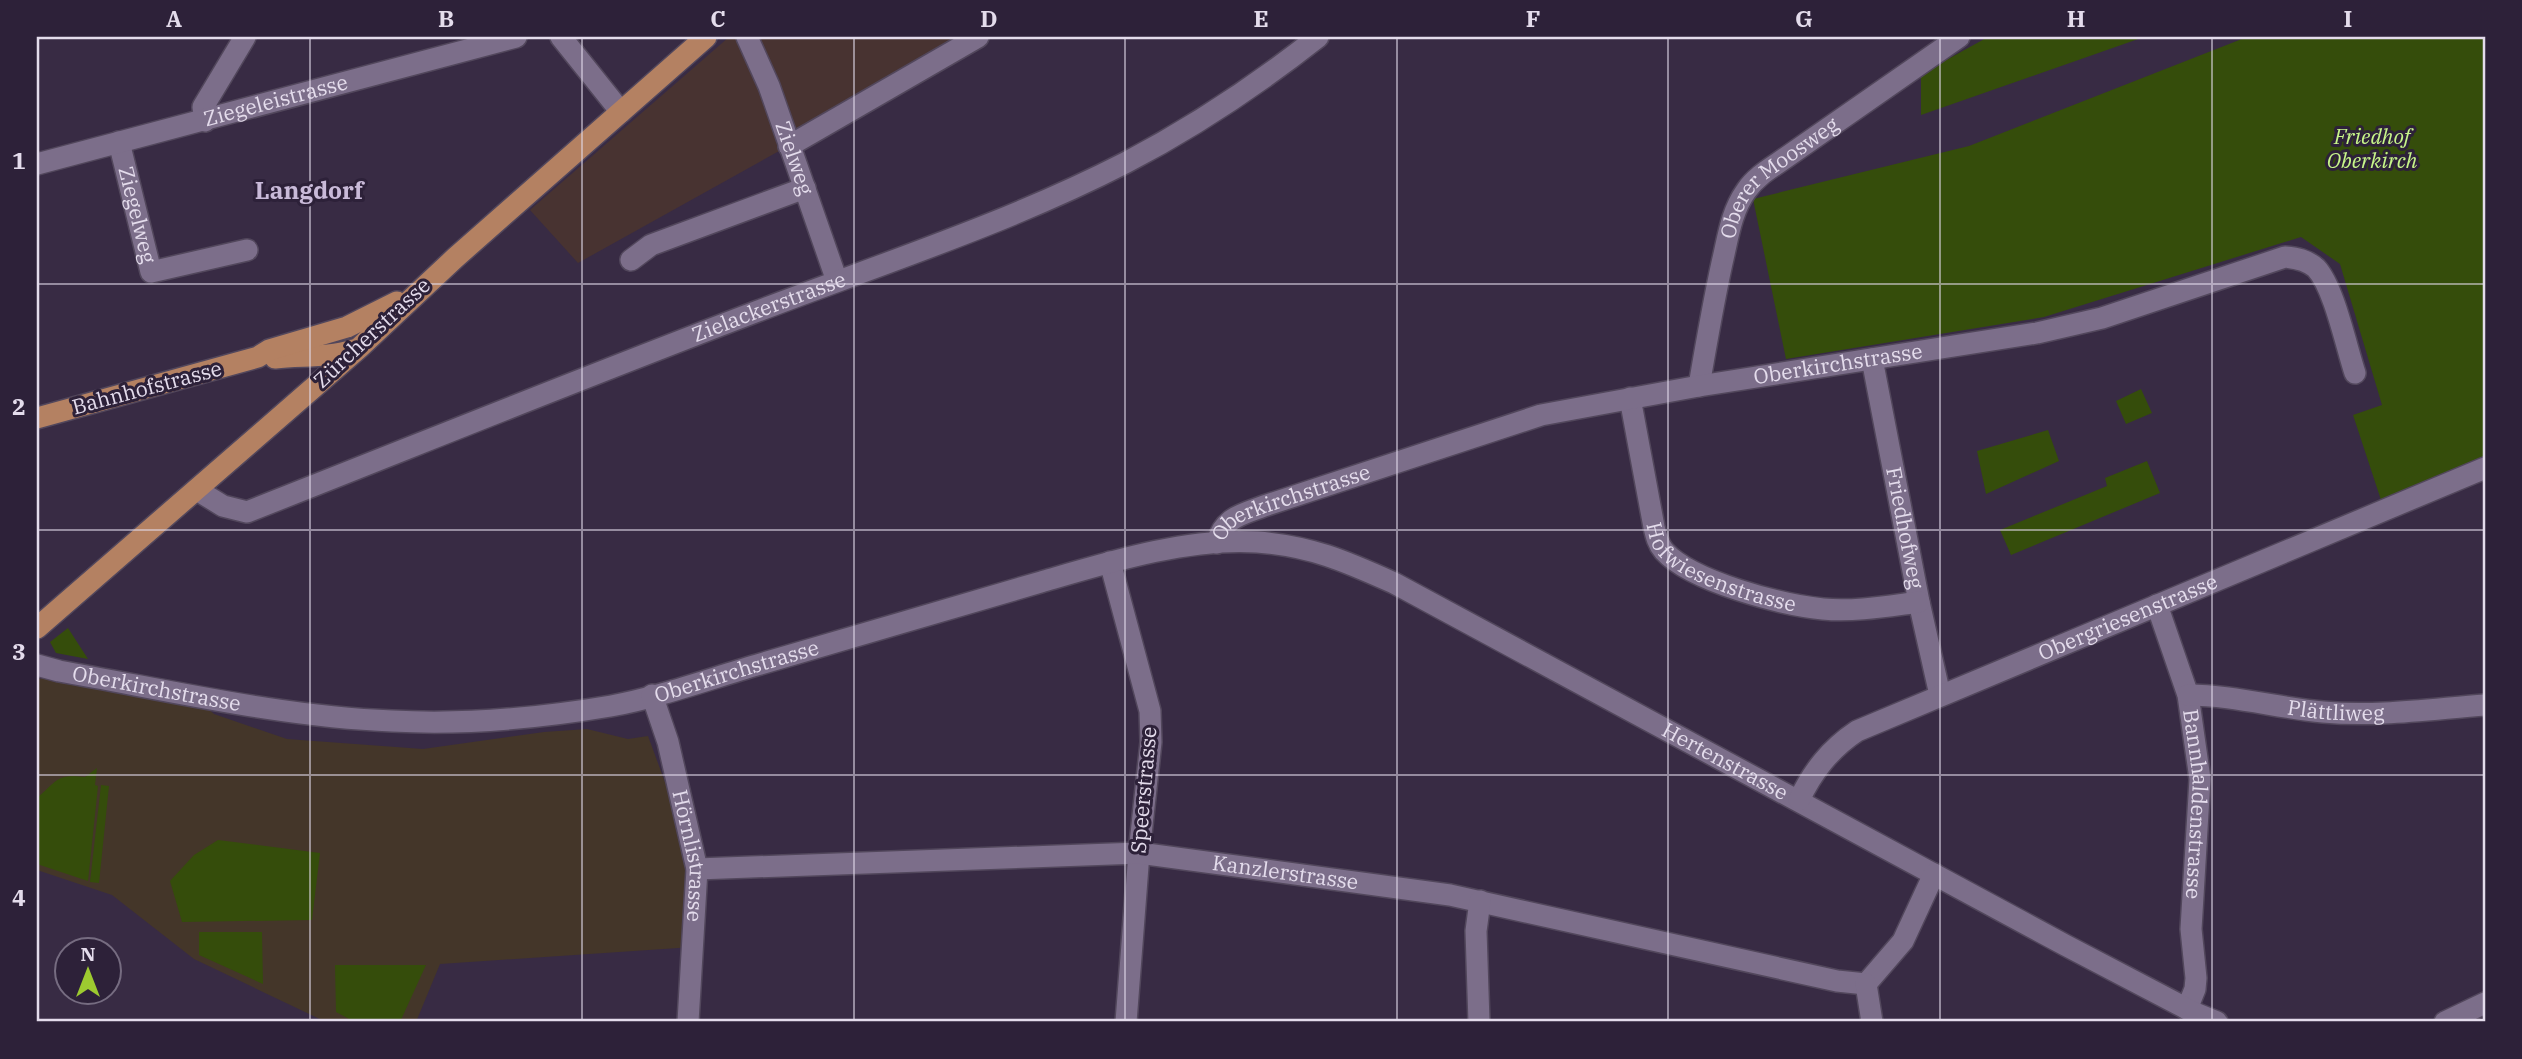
<svg xmlns="http://www.w3.org/2000/svg" width="2522" height="1059" font-family="'IBM Plex Serif',serif">
<rect width="100%" height="100%" fill="#382b44"/>
<path fill="#483331" d="M 729,37 L 973,37 L 790,145 L 578,263 L 530,210 Z"/>
<path fill="#443629" d="M 48,678 L 204,705 L 214,714 L 287,739 L 423,749 L 544,732 L 587,729 L 628,739 L 648,736 L 697,869 L 693,947 L 440,964 L 416,1022 L 326,1022 L 194,959 L 112,895 L 37,870 L 37,679 Z"/>
<g fill="#354d0b">
<path d="M 1988,37 L 2144,37 L 1921,115 L 1921,74 Z"/>
<path d="M 2247,37 L 2485,37 L 2485,458 L 2381,500 L 2353,415 L 2382,405 L 2340,264 L 2301,237 L 2044,317 L 1786,359 L 1753,199 L 1969,146 Z"/>
<path d="M 2141,389 L 2152,413 L 2126,424 L 2116,401 Z"/>
<path d="M 2048,430 L 2059,461 L 1986,494 L 1977,451 Z"/>
<path d="M 2147,461 L 2160,493 L 2011,555 L 2000,530 L 2107,486 L 2105,478 Z"/>
<path d="M 68,628 L 88,659 L 56,653 L 50,642 Z"/>
<path d="M 97,768 L 95,785 L 98,786 L 88,881 L 37,864 L 37,798 C 58,780 56,774 85,777 Z"/>
<path d="M 101,785 L 109,786 L 99,883 L 90,882 Z"/>
<path d="M 218,840 L 320,853 L 312,920 L 182,922 L 170,881 L 194,855 Z"/>
<path d="M 199,932 L 262,932 L 263,984 L 199,955 Z"/>
<path d="M 335,965 L 426,965 L 400,1022 L 355,1022 L 336,1012 Z"/>
</g>
<g fill="none" stroke-linecap="round" stroke-linejoin="round">
<g stroke="#52475c" stroke-width="24">
<g id="minor">
<path d="M 561,37 L 621,112"/>
<path id="s1" d="M 747,37 L 769,86 L 837,281"/>
<path d="M 205,121 L 203,107 L 245,37"/>
<path id="s2" d="M 119,142 L 151,272 L 247,250"/>
<path d="M 789,146 L 978,37"/>
<path id="s3" d="M 37,164 L 516,37"/>
<path d="M 631,260 L 651,245 L 805,188"/>
<path id="s4" d="M 1872,359 L 1919,602 L 1940,695"/>
<path id="s5" d="M 1699,386 C 1706,345 1713,304 1722,263 C 1728,238 1731,212 1746,191 C 1754,179 1766,171 1778,163 L 1959,37"/>
<path id="s6" d="M 1630,398 L 1654,527 C 1656,536 1658,544 1664,551 C 1692,582 1783,605 1823,609 C 1855,612 1888,606 1919,602"/>
<path id="s7" d="M 197,490 L 223,506 L 247,512 C 417,445 587,376 758,311 C 881,264 1008,223 1125,163 C 1194,127 1257,85 1318,37"/>
<path id="s8" d="M 1217,543 C 1224,517 1241,515 1264,506 L 1541,415 L 1699,386 L 2037,333 L 2102,318 L 2285,257 C 2297,258 2307,260 2316,268 C 2334,287 2346,346 2355,373"/>
<path d="M 1110,562 L 1150,711 L 1151,742 L 1139,853 L 1126,1022"/>
<path id="s9" d="M 2157,605 L 2188,695 L 2200,779 L 2191,929 L 2196,978 L 2195,989 L 2187,1009"/>
<path id="s10" d="M 37,665 L 59,671 C 168,690 282,717 392,721 C 464,725 540,718 611,706 C 660,697 709,679 757,665 C 852,637 946,610 1041,582 C 1106,563 1189,537 1257,542 C 1311,546 1345,561 1394,583 L 2065,945 L 2195,1013 L 2217,1022"/>
<path id="s11" d="M 652,695 L 668,742 L 697,869 L 688,1022"/>
<path id="s12" d="M 2188,695 C 2233,695 2278,708 2323,712 C 2377,717 2431,709 2485,705"/>
<path id="s13" d="M 1799,800 C 1813,771 1830,749 1857,731 L 2485,468"/>
<path id="s14" d="M 697,869 L 1139,853 L 1450,895 L 1837,981 L 1866,984"/>
<path d="M 1866,984 L 1903,941 L 1934,874"/>
<path d="M 1866,984 L 1872,1022"/>
<path d="M 1479,1022 L 1476,931 L 1480,901"/>
<path d="M 2445,1022 L 2485,1003"/>
</g>
</g>
<g stroke="#52475c" stroke-width="24">
<g id="major">
<path d="M 275,358 C 301,355 328,358 353,350"/>
<path d="M 37,418 L 258,357 L 269,350 L 347,327 L 397,302"/>
<path d="M 37,628 L 359,348 L 455,258 L 706,37"/>
</g>
</g>
<use href="#minor" stroke="#7c6e8a" stroke-width="21"/>
<use href="#major" stroke="#b48162" stroke-width="21"/>
</g>
<path fill="none" stroke="#e4dcec" stroke-width="2" stroke-opacity="0.55" d="M 310,37 L 310,1022M 582,37 L 582,1022M 854,37 L 854,1022M 1125,37 L 1125,1022M 1397,37 L 1397,1022M 1668,37 L 1668,1022M 1940,37 L 1940,1022M 2212,37 L 2212,1022M 37,284 L 2485,284M 37,530 L 2485,530M 37,775 L 2485,775"/>
<g text-anchor="middle" stroke-width="6" stroke-linejoin="round" paint-order="stroke">
<g font-size="21" fill="#e4dcec" stroke="#2d2139">
<text dy="7" stroke="none"><textPath href="#s3" startOffset="247">Ziegeleistrasse</textPath></text>
<text dy="7" stroke="none"><textPath href="#s1" startOffset="130">Zielweg</textPath></text>
<text dy="7" stroke="none"><textPath href="#s5" startOffset="233">Oberer Moosweg</textPath></text>
<text dy="7" stroke="none"><textPath href="#s2" startOffset="75">Ziegelweg</textPath></text>
<text dy="7" stroke="none"><textPath href="#s7" startOffset="616">Zielackerstrasse</textPath></text>
<text transform="translate(372 333) rotate(-43)" y="7">Zürcherstrasse</text>
<text dy="7" stroke="none"><textPath href="#s8" startOffset="656">Oberkirchstrasse</textPath></text>
<text transform="translate(147 388) rotate(-15)" y="7">Bahnhofstrasse</text>
<text dy="7" stroke="none"><textPath href="#s8" startOffset="89">Oberkirchstrasse</textPath></text>
<text dy="7" stroke="none"><textPath href="#s4" startOffset="172">Friedhofweg</textPath></text>
<text dy="7" stroke="none"><textPath href="#s6" startOffset="214">Hofwiesenstrasse</textPath></text>
<text dy="7" stroke="none"><textPath href="#s13" startOffset="385">Obergriesenstrasse</textPath></text>
<text dy="7" stroke="none"><textPath href="#s10" startOffset="710">Oberkirchstrasse</textPath></text>
<text dy="7" stroke="none"><textPath href="#s10" startOffset="122">Oberkirchstrasse</textPath></text>
<text dy="7" stroke="none"><textPath href="#s12" startOffset="149">Plättliweg</textPath></text>
<text dy="7" stroke="none"><textPath href="#s10" startOffset="1768">Hertenstrasse</textPath></text>
<text transform="translate(1144 790) rotate(-85)" y="7">Speerstrasse</text>
<text dy="7" stroke="none"><textPath href="#s9" startOffset="205">Bannhaldenstrasse</textPath></text>
<text dy="7" stroke="none"><textPath href="#s11" startOffset="166">Hörnlistrasse</textPath></text>
<text dy="7" stroke="none"><textPath href="#s14" startOffset="590">Kanzlerstrasse</textPath></text>
</g>
<g font-size="21" font-style="italic" fill="#c7f689" stroke="#2d2139">
<text x="2372" y="144">Friedhof<tspan x="2372" dy="24">Oberkirch</tspan></text>
</g>
<g font-size="24" font-weight="bold" fill="#c9bad9" stroke="#2d2139">
<text x="309" y="199">Langdorf</text>
</g>
</g>
<rect width="2522" height="1059" fill="none" stroke="#2d2139" stroke-width="77"/>
<g transform="translate(88 971)"><circle r="33" fill="#2d2139" stroke="#766c81" stroke-width="2"/>
<path d="M0-5L12 26L0 18L-12 26Z" fill="#9dca30"/>
<text y="-10" font-size="19" font-weight="bold" text-anchor="middle" fill="#e4dcec">N</text>
</g>
<rect x="38" y="38" width="2446" height="982" fill="none" stroke="#e4dcec" stroke-width="2.5"/>
<g font-size="23" text-anchor="middle" font-weight="bold" fill="#e4dcec">
<text x="174" y="27">A</text>
<text x="446" y="27">B</text>
<text x="718" y="27">C</text>
<text x="989" y="27">D</text>
<text x="1261" y="27">E</text>
<text x="1533" y="27">F</text>
<text x="1804" y="27">G</text>
<text x="2076" y="27">H</text>
<text x="2348" y="27">I</text>
<text x="19" y="169">1</text>
<text x="19" y="415">2</text>
<text x="19" y="660">3</text>
<text x="19" y="906">4</text>
</g>
</svg>
